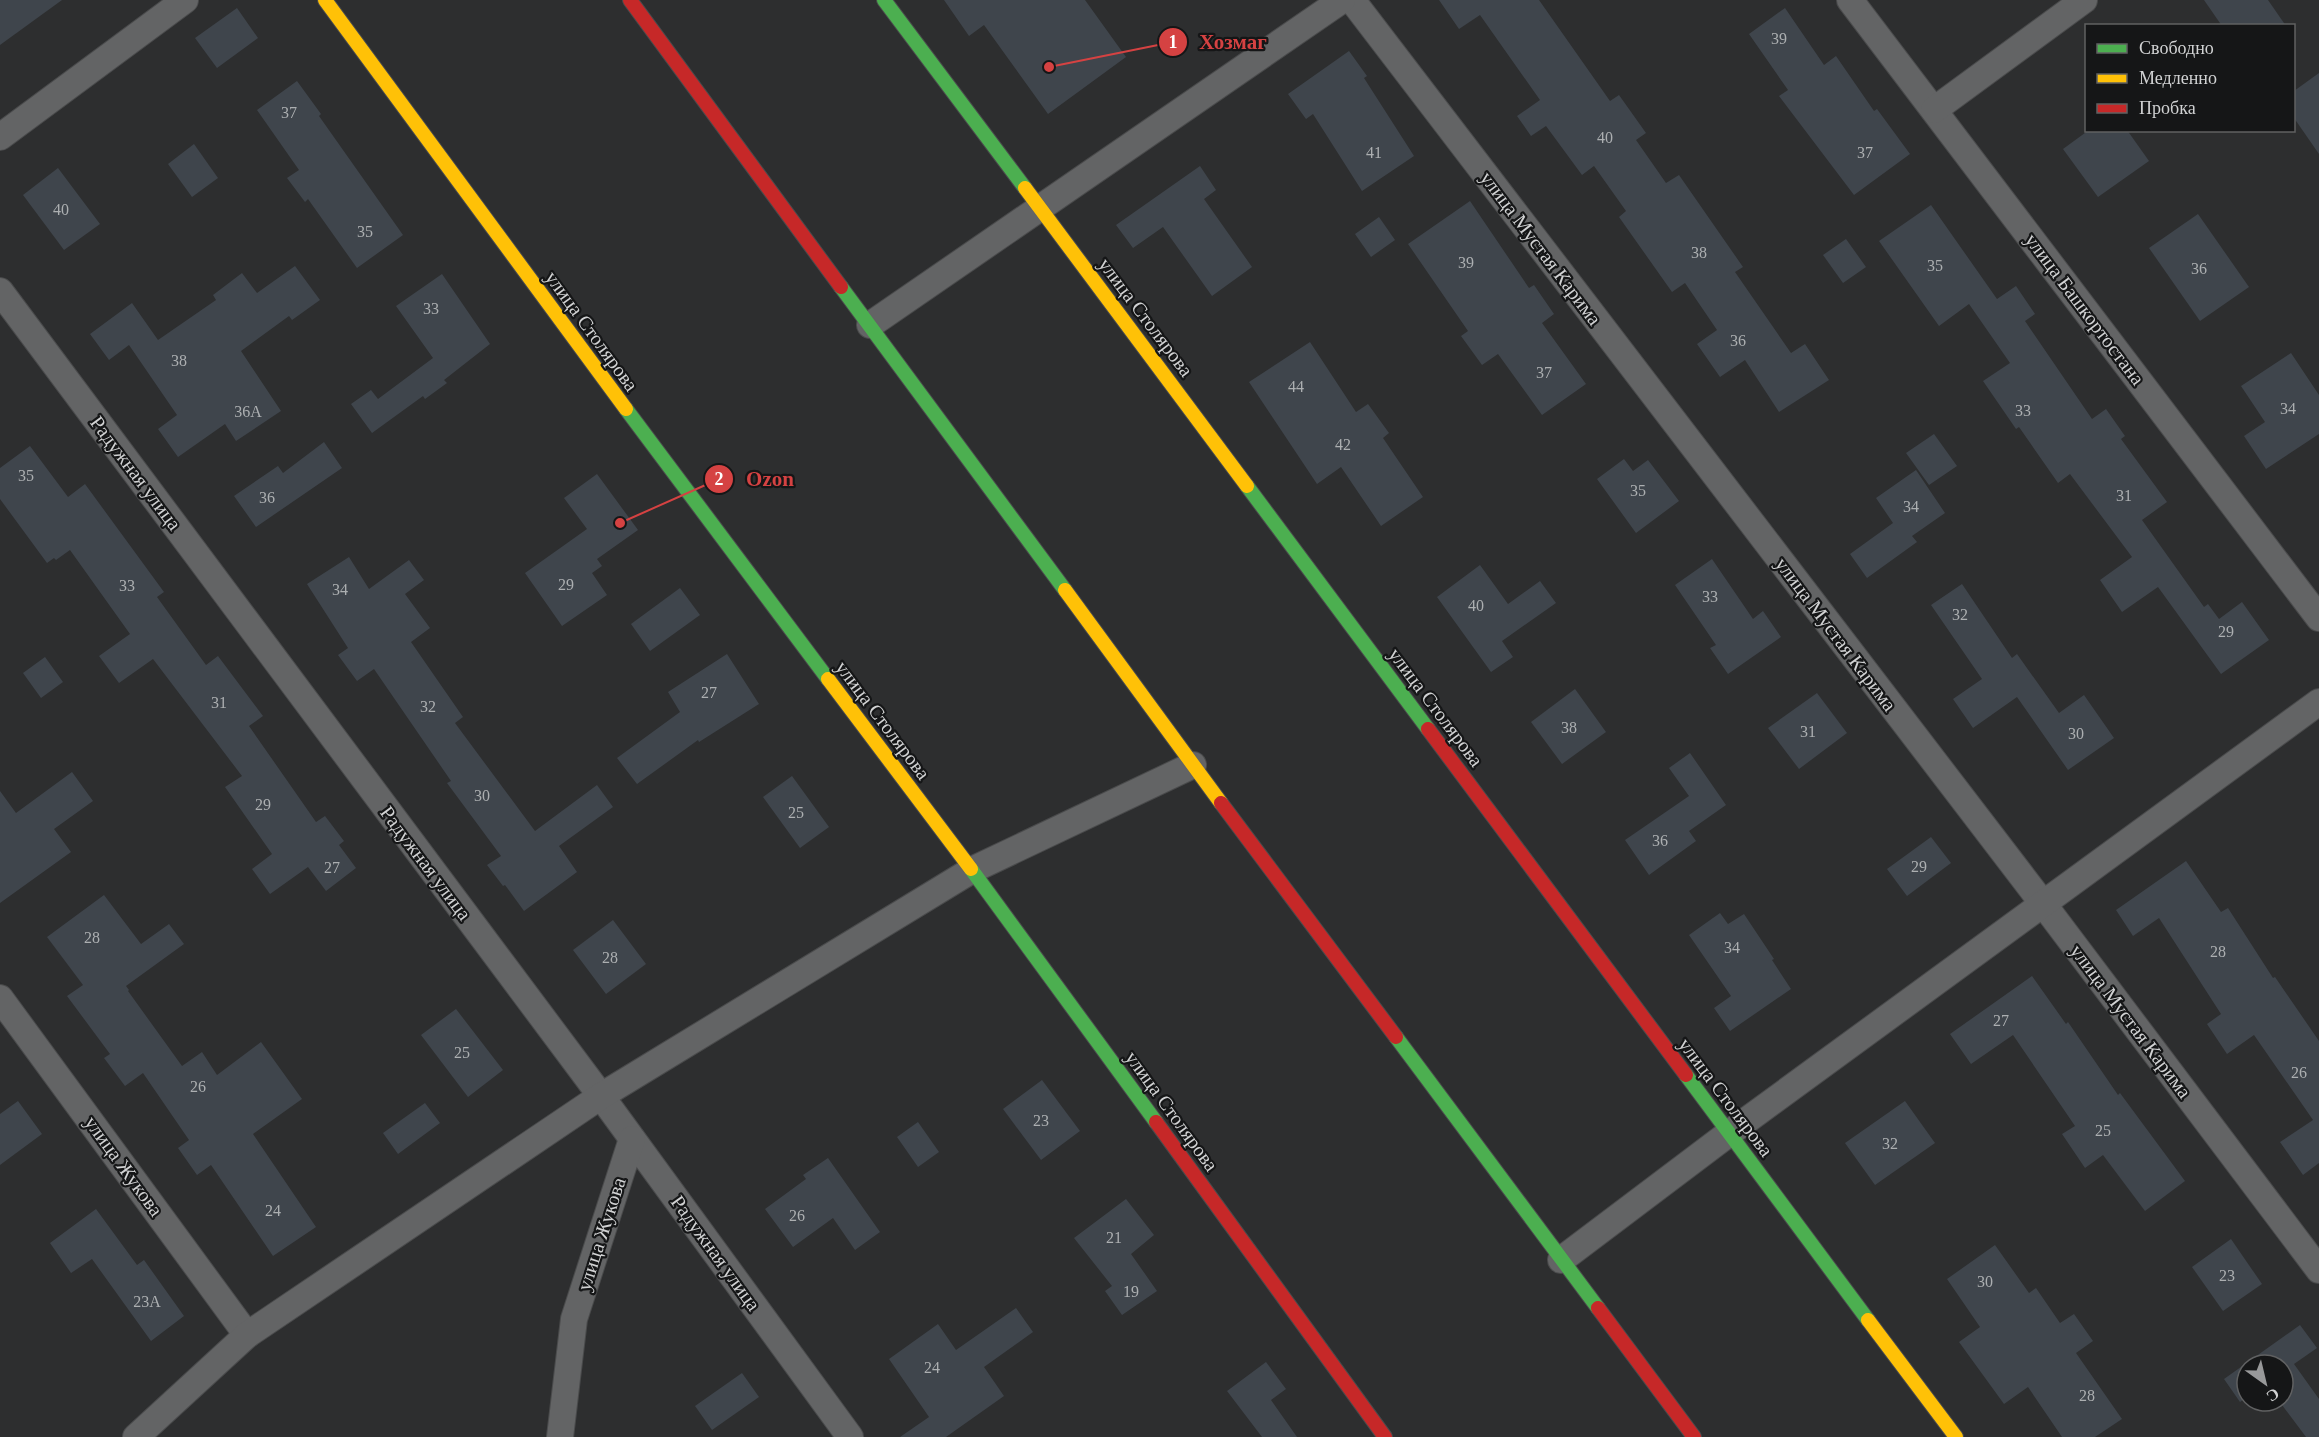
<svg xmlns="http://www.w3.org/2000/svg" width="2319" height="1437" font-family="Georgia,serif">
<rect width="100%" height="100%" fill="#2d2e2f"/>
<g fill="#3f454c">
<path d="M 0,0 L 62,0 L 0,45 Z"/>
<path d="M 944,0 L 1085,0 L 1126,57 L 1048,114 L 984,25 L 969,36 Z"/>
<path d="M 1439,0 L 1539,0 L 1610,101 L 1619,95 L 1646,133 L 1636,140 L 1666,183 L 1679,175 L 1743,267 L 1735,272 L 1791,353 L 1805,344 L 1829,380 L 1779,412 L 1745,360 L 1720,377 L 1697,344 L 1717,330 L 1685,283 L 1672,292 L 1619,217 L 1626,211 L 1594,166 L 1582,175 L 1546,126 L 1531,136 L 1517,116 L 1540,100 L 1480,15 L 1459,29 Z"/>
<path d="M 2204,0 L 2268,0 L 2286,26 L 2222,26 Z"/>
<path d="M 237,8 L 258,38 L 217,68 L 195,38 Z"/>
<path d="M 1785,8 L 1824,65 L 1836,56 L 1874,111 L 1877,109 L 1910,154 L 1854,195 L 1779,96 L 1788,90 L 1749,34 Z"/>
<path d="M 1349,51 L 1367,76 L 1364,78 L 1414,156 L 1362,191 L 1313,114 L 1306,119 L 1288,94 Z"/>
<path d="M 2319,73 L 2319,154 L 2294,118 L 2294,91 Z"/>
<path d="M 297,81 L 321,114 L 319,116 L 403,235 L 357,268 L 308,199 L 305,202 L 287,178 L 299,170 L 257,110 Z"/>
<path d="M 2089,130 L 2127,130 L 2149,161 L 2098,197 L 2063,149 Z"/>
<path d="M 194,144 L 218,178 L 192,197 L 168,164 Z"/>
<path d="M 1200,166 L 1216,190 L 1204,199 L 1252,267 L 1212,296 L 1163,227 L 1133,248 L 1116,225 Z"/>
<path d="M 58,168 L 100,224 L 64,250 L 23,195 Z"/>
<path d="M 1470,201 L 1529,288 L 1534,285 L 1554,314 L 1542,323 L 1586,384 L 1542,415 L 1498,354 L 1482,365 L 1461,336 L 1468,331 L 1408,244 Z"/>
<path d="M 1931,205 L 1997,299 L 2016,286 L 2035,314 L 2025,321 L 2092,419 L 2106,409 L 2125,436 L 2121,439 L 2167,502 L 2142,520 L 2204,607 L 2208,604 L 2219,619 L 2242,602 L 2269,640 L 2221,674 L 2158,587 L 2122,612 L 2100,580 L 2132,557 L 2070,474 L 2058,483 L 2019,427 L 2016,429 L 1983,381 L 2010,363 L 1969,304 L 1939,326 L 1879,241 Z"/>
<path d="M 2198,214 L 2249,287 L 2200,321 L 2149,248 Z"/>
<path d="M 1379,217 L 1395,240 L 1371,257 L 1355,234 Z"/>
<path d="M 1846,239 L 1866,267 L 1843,283 L 1823,255 Z"/>
<path d="M 295,266 L 320,300 L 292,320 L 289,316 L 241,351 L 281,411 L 236,441 L 225,424 L 178,457 L 158,429 L 177,415 L 129,345 L 109,360 L 90,334 L 132,303 L 158,340 L 216,300 L 213,295 L 242,273 L 257,293 Z"/>
<path d="M 442,274 L 490,344 L 444,380 L 447,383 L 425,399 L 423,396 L 372,433 L 351,404 L 371,390 L 378,399 L 433,358 L 396,306 Z"/>
<path d="M 1310,342 L 1356,412 L 1368,404 L 1389,433 L 1383,438 L 1423,497 L 1381,526 L 1341,467 L 1317,484 L 1249,382 Z"/>
<path d="M 2291,353 L 2319,395 L 2319,434 L 2266,469 L 2244,436 L 2265,422 L 2241,386 Z"/>
<path d="M 1934,434 L 1957,466 L 1929,485 L 1906,453 Z"/>
<path d="M 324,442 L 342,468 L 256,527 L 234,496 L 278,466 L 283,473 Z"/>
<path d="M 30,446 L 68,497 L 85,484 L 164,592 L 157,597 L 206,665 L 218,656 L 263,716 L 249,726 L 316,822 L 325,816 L 344,841 L 339,845 L 356,868 L 326,891 L 308,867 L 270,894 L 252,869 L 272,854 L 225,787 L 242,776 L 153,659 L 119,683 L 99,656 L 130,634 L 70,550 L 56,560 L 54,558 L 47,563 L 0,499 L 0,468 Z"/>
<path d="M 1624,459 L 1633,471 L 1648,460 L 1679,501 L 1636,533 L 1597,479 Z"/>
<path d="M 1916,470 L 1945,513 L 1912,536 L 1917,542 L 1867,578 L 1850,554 L 1893,523 L 1876,498 Z"/>
<path d="M 597,474 L 638,530 L 597,559 L 602,566 L 592,573 L 607,595 L 562,626 L 525,573 L 587,529 L 564,498 Z"/>
<path d="M 349,557 L 369,589 L 409,560 L 424,580 L 405,594 L 430,628 L 411,642 L 463,717 L 455,723 L 535,831 L 597,785 L 613,807 L 559,846 L 577,872 L 524,911 L 505,885 L 503,886 L 487,865 L 501,856 L 447,783 L 451,781 L 374,669 L 357,681 L 338,655 L 348,648 L 307,584 Z"/>
<path d="M 1712,559 L 1753,619 L 1763,611 L 1781,637 L 1728,674 L 1710,648 L 1716,645 L 1675,585 Z"/>
<path d="M 1480,565 L 1508,604 L 1540,581 L 1556,603 L 1502,641 L 1513,657 L 1491,672 L 1437,597 Z"/>
<path d="M 1962,584 L 2012,658 L 2017,654 L 2059,713 L 2084,695 L 2114,738 L 2068,770 L 2017,697 L 1973,728 L 1953,699 L 1982,679 L 1931,605 Z"/>
<path d="M 680,588 L 700,615 L 650,651 L 631,624 Z"/>
<path d="M 727,654 L 759,704 L 699,742 L 698,740 L 637,784 L 617,758 L 680,712 L 668,692 Z"/>
<path d="M 45,657 L 63,682 L 41,698 L 23,673 Z"/>
<path d="M 1575,689 L 1606,732 L 1562,764 L 1531,722 Z"/>
<path d="M 1817,693 L 1847,733 L 1799,769 L 1768,728 Z"/>
<path d="M 1690,753 L 1726,805 L 1689,831 L 1696,841 L 1649,875 L 1625,840 L 1689,796 L 1669,768 Z"/>
<path d="M 72,772 L 93,801 L 54,829 L 71,852 L 0,903 L 0,791 L 16,813 Z"/>
<path d="M 792,776 L 829,827 L 800,848 L 763,797 Z"/>
<path d="M 1931,837 L 1951,863 L 1907,896 L 1887,869 Z"/>
<path d="M 2186,861 L 2221,912 L 2228,908 L 2273,978 L 2275,977 L 2319,1041 L 2319,1163 L 2303,1175 L 2280,1142 L 2313,1120 L 2254,1035 L 2227,1054 L 2207,1024 L 2221,1014 L 2159,918 L 2133,936 L 2116,910 Z"/>
<path d="M 104,895 L 141,944 L 169,924 L 184,944 L 126,986 L 129,990 L 128,991 L 182,1066 L 202,1052 L 217,1075 L 261,1042 L 302,1099 L 253,1134 L 316,1227 L 273,1256 L 211,1165 L 197,1175 L 178,1148 L 189,1140 L 143,1073 L 125,1086 L 104,1058 L 110,1054 L 67,996 L 83,985 L 47,937 Z"/>
<path d="M 1720,913 L 1728,924 L 1744,914 L 1774,959 L 1772,960 L 1791,989 L 1730,1031 L 1714,1008 L 1731,996 L 1689,935 Z"/>
<path d="M 613,920 L 646,964 L 606,994 L 573,950 Z"/>
<path d="M 2032,976 L 2066,1024 L 2068,1022 L 2118,1095 L 2120,1093 L 2185,1181 L 2145,1211 L 2103,1155 L 2085,1168 L 2062,1134 L 2075,1126 L 2013,1035 L 1971,1064 L 1950,1034 Z"/>
<path d="M 456,1009 L 503,1070 L 468,1097 L 421,1035 Z"/>
<path d="M 1042,1080 L 1080,1131 L 1041,1160 L 1003,1109 Z"/>
<path d="M 18,1101 L 42,1134 L 0,1165 L 0,1114 Z"/>
<path d="M 1905,1101 L 1935,1143 L 1875,1185 L 1845,1143 Z"/>
<path d="M 425,1103 L 440,1123 L 398,1154 L 383,1133 Z"/>
<path d="M 918,1122 L 939,1152 L 918,1167 L 897,1137 Z"/>
<path d="M 828,1158 L 880,1232 L 855,1250 L 833,1218 L 793,1247 L 765,1209 L 806,1179 L 803,1175 Z"/>
<path d="M 1126,1199 L 1154,1235 L 1131,1254 L 1157,1291 L 1122,1315 L 1105,1291 L 1112,1286 L 1074,1238 Z"/>
<path d="M 96,1209 L 137,1265 L 144,1260 L 184,1316 L 151,1341 L 92,1259 L 71,1273 L 50,1243 Z"/>
<path d="M 2231,1239 L 2262,1284 L 2223,1311 L 2192,1267 Z"/>
<path d="M 1995,1245 L 2029,1293 L 2036,1288 L 2060,1323 L 2074,1314 L 2093,1341 L 2076,1353 L 2122,1419 L 2095,1437 L 2062,1437 L 2028,1387 L 2004,1404 L 1959,1342 L 1980,1327 L 1947,1279 Z"/>
<path d="M 1016,1308 L 1033,1332 L 984,1367 L 1004,1396 L 946,1437 L 900,1437 L 929,1417 L 889,1359 L 938,1324 L 956,1350 Z"/>
<path d="M 2300,1325 L 2317,1348 L 2294,1364 L 2319,1399 L 2319,1437 L 2306,1437 L 2279,1401 L 2283,1401 L 2283,1365 L 2247,1365 L 2247,1397 L 2240,1402 L 2224,1379 Z"/>
<path d="M 1266,1362 L 1286,1389 L 1271,1400 L 1297,1437 L 1262,1437 L 1227,1391 Z"/>
<path d="M 742,1373 L 759,1397 L 712,1430 L 695,1406 Z"/>
</g>
<g fill="none" stroke-linecap="round" stroke-linejoin="round">
<g stroke="#4a4b4c" stroke-width="28">
<g id="street">
<path d="M 1352,0 L 2044,905 L 2319,1270"/>
<path d="M 1850,0 L 2319,618"/>
<path d="M 1934,110 L 2084,0"/>
<path d="M 0,137 L 185,0"/>
<path d="M 0,291 L 601,1096 L 850,1437"/>
<path d="M 870,325 L 1342,0"/>
<path d="M 0,998 L 247,1335"/>
<path d="M 1561,1260 L 1728,1134 L 2319,702"/>
<path d="M 136,1437 L 247,1335 L 601,1096 L 972,870 L 1193,765"/>
<path d="M 560,1437 L 574,1319 L 632,1139"/>
</g>
</g>
<g stroke="#4a4b4c" stroke-width="16">
<g id="fast">
<path d="M 884,0 L 1025,188"/>
<path d="M 841,287 L 1065,590"/>
<path d="M 626,409 L 828,679"/>
<path d="M 1247,486 L 1428,729"/>
<path d="M 971,869 L 1156,1122"/>
<path d="M 1396,1037 L 1598,1308"/>
<path d="M 1686,1075 L 1868,1320"/>
</g>
</g>
<g stroke="#4a4b4c" stroke-width="16">
<g id="slow">
<path d="M 325,0 L 626,409"/>
<path d="M 1025,188 L 1247,486"/>
<path d="M 1065,590 L 1221,803"/>
<path d="M 828,679 L 971,869"/>
<path d="M 1868,1320 L 1956,1437"/>
</g>
</g>
<g stroke="#4a4b4c" stroke-width="16">
<g id="jam">
<path d="M 630,0 L 841,287"/>
<path d="M 1428,729 L 1686,1075"/>
<path d="M 1221,803 L 1396,1037"/>
<path d="M 1156,1122 L 1385,1437"/>
<path d="M 1598,1308 L 1694,1437"/>
</g>
</g>
<use href="#street" stroke="#636465" stroke-width="26"/>
<use href="#fast" stroke="#4caf50" stroke-width="14"/>
<use href="#slow" stroke="#ffc107" stroke-width="14"/>
<use href="#jam" stroke="#c62828" stroke-width="14"/>
</g>
<g text-anchor="middle" stroke-width="4.5" stroke-linejoin="round" paint-order="stroke">
<g font-size="16" fill="#acafb1">
<text x="1779" y="44">39</text>
<text x="289" y="118">37</text>
<text x="1605" y="143">40</text>
<text x="1374" y="158">41</text>
<text x="1865" y="158">37</text>
<text x="61" y="215">40</text>
<text x="365" y="237">35</text>
<text x="1699" y="258">38</text>
<text x="1466" y="268">39</text>
<text x="1935" y="271">35</text>
<text x="2199" y="274">36</text>
<text x="431" y="314">33</text>
<text x="1738" y="346">36</text>
<text x="179" y="366">38</text>
<text x="1544" y="378">37</text>
<text x="1296" y="392">44</text>
<text x="2288" y="414">34</text>
<text x="2023" y="416">33</text>
<text x="248" y="417">36А</text>
<text x="1343" y="450">42</text>
<text x="26" y="481">35</text>
<text x="1638" y="496">35</text>
<text x="2124" y="501">31</text>
<text x="267" y="503">36</text>
<text x="1911" y="512">34</text>
<text x="566" y="590">29</text>
<text x="127" y="591">33</text>
<text x="340" y="595">34</text>
<text x="1710" y="602">33</text>
<text x="1476" y="611">40</text>
<text x="1960" y="620">32</text>
<text x="2226" y="637">29</text>
<text x="709" y="698">27</text>
<text x="219" y="708">31</text>
<text x="428" y="712">32</text>
<text x="1569" y="733">38</text>
<text x="1808" y="737">31</text>
<text x="2076" y="739">30</text>
<text x="482" y="801">30</text>
<text x="263" y="810">29</text>
<text x="796" y="818">25</text>
<text x="1660" y="846">36</text>
<text x="1919" y="872">29</text>
<text x="332" y="873">27</text>
<text x="92" y="943">28</text>
<text x="1732" y="953">34</text>
<text x="2218" y="957">28</text>
<text x="610" y="963">28</text>
<text x="2001" y="1026">27</text>
<text x="462" y="1058">25</text>
<text x="2299" y="1078">26</text>
<text x="198" y="1092">26</text>
<text x="1041" y="1126">23</text>
<text x="2103" y="1136">25</text>
<text x="1890" y="1149">32</text>
<text x="273" y="1216">24</text>
<text x="797" y="1221">26</text>
<text x="1114" y="1243">21</text>
<text x="2227" y="1281">23</text>
<text x="1985" y="1287">30</text>
<text x="1131" y="1297">19</text>
<text x="147" y="1307">23А</text>
<text x="932" y="1373">24</text>
<text x="2087" y="1401">28</text>
</g>
<g font-size="20" fill="#d1d2d3" stroke="#151617">
<text transform="translate(1541 248) rotate(53)" y="7">улица Мустая Карима</text>
<text transform="translate(2085 309) rotate(53)" y="7">улица Башкортостана</text>
<text transform="translate(1146 317) rotate(53)" y="7">улица Столярова</text>
<text transform="translate(592 331) rotate(54)" y="7">улица Столярова</text>
<text transform="translate(136 473) rotate(53)" y="7">Радужная улица</text>
<text transform="translate(1836 634) rotate(53)" y="7">улица Мустая Карима</text>
<text transform="translate(1436 707) rotate(53)" y="7">улица Столярова</text>
<text transform="translate(883 720) rotate(53)" y="7">улица Столярова</text>
<text transform="translate(426 863) rotate(53)" y="7">Радужная улица</text>
<text transform="translate(2131 1021) rotate(53)" y="7">улица Мустая Карима</text>
<text transform="translate(1726 1097) rotate(53)" y="7">улица Столярова</text>
<text transform="translate(1172 1111) rotate(54)" y="7">улица Столярова</text>
<text transform="translate(124 1166) rotate(54)" y="7">улица Жукова</text>
<text transform="translate(601 1234) rotate(-72)" y="7">улица Жукова</text>
<text transform="translate(716 1253) rotate(54)" y="7">Радужная улица</text>
</g>
</g>
<path fill="none" stroke="#d54242" stroke-width="2" d="M1049 67L1173 42M620 523L719 479"/>
<g fill="#d54242" stroke="#151617" stroke-width="2">
<circle cx="1049" cy="67" r="6"/>
<circle cx="620" cy="523" r="6"/>
<circle cx="1173" cy="42" r="15"/>
<circle cx="719" cy="479" r="15"/>
</g>
<g font-size="18" text-anchor="middle" font-weight="bold" fill="#fff">
<text x="1173" y="48">1</text>
<text x="719" y="485">2</text>
</g>
<g font-size="21" text-anchor="middle" font-weight="bold" fill="#d54242" stroke="#151617" stroke-width="4.5" stroke-linejoin="round" paint-order="stroke">
<text x="1233" y="49">Хозмаг</text>
<text x="770" y="486">Ozon</text>
</g>
<rect x="2085" y="24" width="210" height="108" fill="#151617" stroke="#606162" stroke-width="1.5"/>
<rect x="2097" y="44" width="30" height="9" fill="#4caf50" stroke="#606162" stroke-width="1.5"/>
<text x="2139" y="54" font-size="18" fill="#d1d2d3">Свободно</text>
<rect x="2097" y="74" width="30" height="9" fill="#ffc107" stroke="#606162" stroke-width="1.5"/>
<text x="2139" y="84" font-size="18" fill="#d1d2d3">Медленно</text>
<rect x="2097" y="104" width="30" height="9" fill="#c62828" stroke="#606162" stroke-width="1.5"/>
<text x="2139" y="114" font-size="18" fill="#d1d2d3">Пробка</text>
<g transform="translate(2265 1383) rotate(146)"><circle r="28" fill="#151617" stroke="#606162" stroke-width="1.5"/>
<path d="M0-4.5L10 22L0 15L-10 22Z" fill="#98999a"/>
<text y="-9" font-size="16" font-weight="bold" text-anchor="middle" fill="#d1d2d3">С</text>
</g>
</svg>
